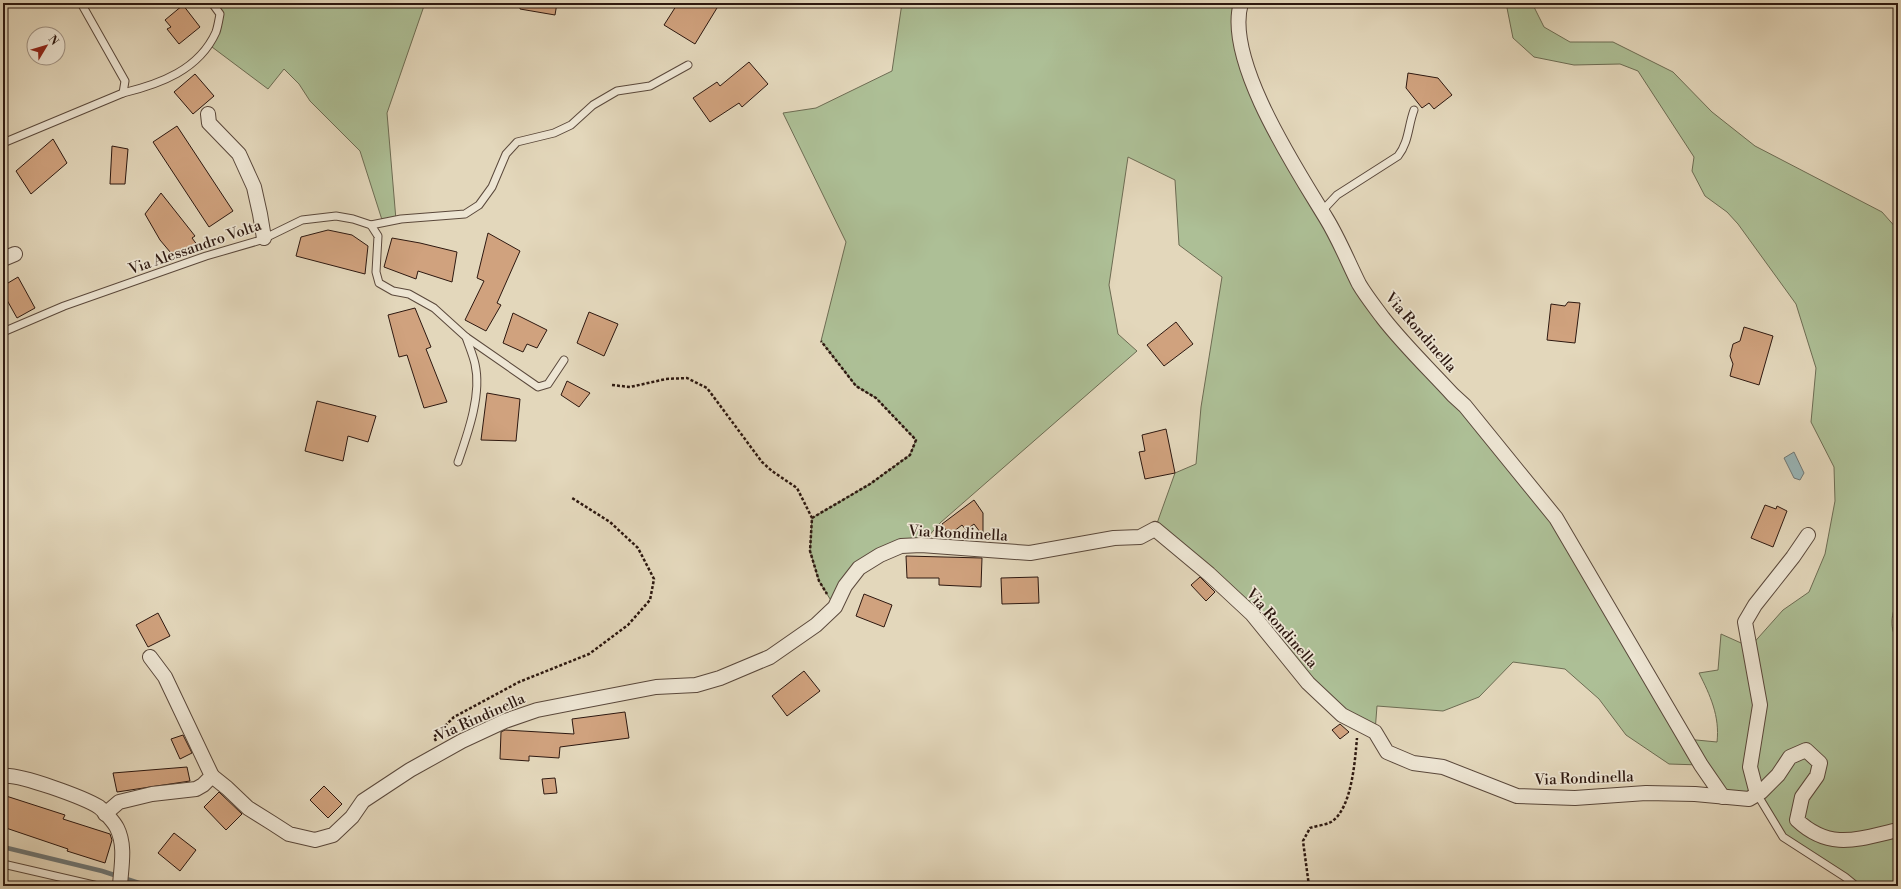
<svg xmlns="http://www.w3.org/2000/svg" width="1901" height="889" font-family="'Libre Bodoni',serif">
<rect width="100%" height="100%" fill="#e3d7bb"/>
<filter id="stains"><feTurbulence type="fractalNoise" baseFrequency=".005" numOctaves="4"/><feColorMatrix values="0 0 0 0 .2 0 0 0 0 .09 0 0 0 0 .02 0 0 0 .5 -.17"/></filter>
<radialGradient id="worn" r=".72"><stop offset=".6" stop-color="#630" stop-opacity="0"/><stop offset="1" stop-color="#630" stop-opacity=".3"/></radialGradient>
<g fill="#adbf96" stroke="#6d6c53">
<path d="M 212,3 L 425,3 L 387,113 L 396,220 L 383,223 L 360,151 L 310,101 L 299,84 L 284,69 L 268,89 L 208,44 L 220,14 Z"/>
<path d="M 902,3 L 1241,3 L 1249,71 L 1360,285 L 1556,518 L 1686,739 L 1717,742 C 1720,716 1710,695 1699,673 L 1718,670 L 1721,634 L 1750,647 L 1783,610 L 1809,592 L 1825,554 L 1835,501 L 1834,467 L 1811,422 L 1816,368 L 1796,304 L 1738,224 L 1727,212 L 1705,196 L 1692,171 L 1694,157 L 1638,71 L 1620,64 L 1574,65 L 1534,57 L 1513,38 L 1506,3 L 1532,3 L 1544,27 L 1570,42 L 1613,42 L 1673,72 L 1712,112 L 1755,146 L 1882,212 L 1898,230 L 1898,600 C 1891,614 1889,628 1898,642 L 1898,886 L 1856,886 L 1783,837 L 1757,795 L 1723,797 L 1701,765 L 1669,764 L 1626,735 L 1599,699 L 1565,669 L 1513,662 L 1479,697 L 1443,711 L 1377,706 L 1375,732 L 1342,715 L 1286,655 L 1155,529 L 1175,473 L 1196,464 L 1201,407 L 1222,277 L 1179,245 L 1175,180 L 1128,157 L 1109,285 L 1118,334 L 1137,351 L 940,523 L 921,545 L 859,568 L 835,607 L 819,581 L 810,551 L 812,518 L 870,484 L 910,455 L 916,440 L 876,398 L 856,386 L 821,341 L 846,242 L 783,113 L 816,108 L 892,71 Z"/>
</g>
<path fill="#99b7ba" stroke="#6e7776" d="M 1794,452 L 1804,473 L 1800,480 L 1794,478 L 1784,458 Z"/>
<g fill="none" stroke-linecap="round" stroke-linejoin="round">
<path stroke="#6e7776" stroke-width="4.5" d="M 3,847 L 102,871 L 148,886"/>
</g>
<g fill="#d0a27e" stroke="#2d1810">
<path d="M 520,3 L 557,3 L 555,15 L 520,9 Z"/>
<path d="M 678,3 L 720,3 L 695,44 L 664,25 Z"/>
<path d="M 183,5 L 200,27 L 179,44 L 167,29 L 171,27 L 165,20 Z"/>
<path d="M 749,62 L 768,84 L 742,107 L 739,103 L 710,122 L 693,98 L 717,82 L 720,86 Z"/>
<path d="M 1408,73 L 1438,78 L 1452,95 L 1434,109 L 1429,103 L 1422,108 L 1406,88 Z"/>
<path d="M 195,74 L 214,96 L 193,114 L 174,92 Z"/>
<path d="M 177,126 L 233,211 L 209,227 L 153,142 Z"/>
<path d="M 53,139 L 67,163 L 31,194 L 16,171 Z"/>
<path d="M 112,146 L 128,149 L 125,184 L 110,184 Z"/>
<path d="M 161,193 L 195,236 L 192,238 L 198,246 L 176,259 L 160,240 L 145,214 Z"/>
<path d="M 328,230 L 352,235 L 368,246 L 365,274 L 296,256 L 301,237 Z"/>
<path d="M 488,233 L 520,251 L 497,303 L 501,305 L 486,331 L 465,320 L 484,281 L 477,278 Z"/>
<path d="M 392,238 L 420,243 L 457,252 L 452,282 L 418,271 L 416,279 L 384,267 Z"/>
<path d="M 18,277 L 35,308 L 17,318 L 3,293 L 3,286 Z"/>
<path d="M 1568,302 L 1580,303 L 1575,343 L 1547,340 L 1551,304 L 1565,306 Z"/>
<path d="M 415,308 L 431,347 L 426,349 L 447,402 L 424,408 L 407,355 L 399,357 L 388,315 Z"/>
<path d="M 589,312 L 618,324 L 604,356 L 577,343 Z"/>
<path d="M 513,313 L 547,330 L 537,348 L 527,344 L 523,352 L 503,343 Z"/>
<path d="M 1176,322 L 1193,344 L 1164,366 L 1147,345 Z"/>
<path d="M 1744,327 L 1773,336 L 1759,385 L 1730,376 L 1733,364 L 1730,356 L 1733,344 L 1740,341 Z"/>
<path d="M 567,381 L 590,393 L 579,407 L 561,395 Z"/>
<path d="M 487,393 L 520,399 L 516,441 L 481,440 Z"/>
<path d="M 317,401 L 376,416 L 368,442 L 348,436 L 343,461 L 305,451 Z"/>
<path d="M 1166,429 L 1175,473 L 1145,479 L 1139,452 L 1145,451 L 1142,435 Z"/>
<path d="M 974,500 L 983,513 L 983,536 L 974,524 L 966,530 L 962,525 L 949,535 L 942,524 Z"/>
<path d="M 1765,505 L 1776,509 L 1777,506 L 1787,511 L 1773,547 L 1751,538 Z"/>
<path d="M 906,556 L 982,558 L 981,587 L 939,585 L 939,578 L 907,578 Z"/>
<path d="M 1038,577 L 1039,603 L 1002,604 L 1001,578 Z"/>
<path d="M 1200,577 L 1215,592 L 1206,601 L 1191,585 Z"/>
<path d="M 864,594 L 892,605 L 884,627 L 856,616 Z"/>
<path d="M 158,613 L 170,636 L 148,647 L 136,625 Z"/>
<path d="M 804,671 L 820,691 L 787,716 L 772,696 Z"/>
<path d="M 625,712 L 629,738 L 560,747 L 559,758 L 529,756 L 529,761 L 500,759 L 501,732 L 505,730 L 574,734 L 572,719 Z"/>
<path d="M 1340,724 L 1349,732 L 1340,739 L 1332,730 Z"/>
<path d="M 183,735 L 192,753 L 180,759 L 171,739 Z"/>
<path d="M 187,767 L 190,781 L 117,792 L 113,773 Z"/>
<path d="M 555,778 L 557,793 L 544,794 L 542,779 Z"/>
<path d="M 324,786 L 342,804 L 328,818 L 310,800 Z"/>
<path d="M 219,792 L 242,814 L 226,830 L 204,807 Z"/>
<path d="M 3,795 L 65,815 L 63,819 L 110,834 L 112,840 L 105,863 L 67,851 L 68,849 L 3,827 Z"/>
<path d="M 174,833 L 196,850 L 180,871 L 158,853 Z"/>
</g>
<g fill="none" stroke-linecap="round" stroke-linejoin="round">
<g stroke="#5a483b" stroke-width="9">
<g id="service">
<path d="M 123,93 C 160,84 199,70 216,32 C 218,26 219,19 220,14 L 212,3"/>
<path d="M 3,143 L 123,93 L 125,81 L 81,3"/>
<path d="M 1322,211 L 1337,195 L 1398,156 C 1409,142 1408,126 1414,110"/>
<path d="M 371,225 L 401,219 L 465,214 L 479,205 L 492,187 L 506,154 L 517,142 L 554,133 L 571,125 L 593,105 L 617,91 L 650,86 L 688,65"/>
<path d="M 3,332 L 64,306 L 206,256 L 261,240 L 302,220 L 336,216 L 353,219 L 371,225 L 378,236 L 376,272 L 379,283 L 393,291 L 409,294 L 434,308 L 466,337 L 538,387 L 548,384 L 564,360"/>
<path d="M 458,462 C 468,433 482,394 475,364 C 473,355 469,346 466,337"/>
<path d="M 1757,794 L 1783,837 L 1845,877 L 1856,886"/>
<path d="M 3,864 L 98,886"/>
</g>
</g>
<g stroke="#5a483b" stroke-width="16">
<g id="minor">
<path d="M 1241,3 C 1224,60 1297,170 1326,218 C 1339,239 1348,262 1359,284 C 1366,296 1375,307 1383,318 C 1404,345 1430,370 1453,395 L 1465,406 L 1556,518 L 1701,765 L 1723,797"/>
<path d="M 208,114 L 209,123 L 239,154 L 254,187 L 260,214 L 264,238"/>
<path d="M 3,259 L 15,254"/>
<path d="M 3,776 C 18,773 85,798 99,807 C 104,811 114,822 117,828 C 126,846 121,867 120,886"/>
<path d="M 212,776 L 227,788 L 248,808 L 272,823 L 289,834 L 315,840 L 333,835 L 352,817 L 363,801 L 410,770 L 462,741 L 505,721 L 537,710 L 578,702 L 656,687 L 696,685 L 720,678 L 770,657 L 816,625 L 835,607 L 845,586 L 859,568 L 880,555 L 901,546 L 921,545 L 1030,553 L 1114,538 L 1140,537 L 1155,529 L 1209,574 L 1252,614 L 1308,683 L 1342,715 L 1375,732 L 1387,752 L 1413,763 L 1443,767 L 1517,796 L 1575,798 L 1646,793 L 1695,794 L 1749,799 L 1761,792 L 1778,775 L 1790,757 L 1806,750 L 1820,763 L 1817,776 L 1802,797 L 1797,820 C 1830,851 1858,839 1898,830"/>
<path d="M 1757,794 L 1750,767 L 1760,705 L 1745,622 L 1755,605 L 1793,557 L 1808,535"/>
<path d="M 105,814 L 119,802 L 152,794 L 196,789 L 203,785 L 212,776 L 165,677 L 150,657"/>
</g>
</g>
<g stroke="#2d1810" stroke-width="2.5" stroke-dasharray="3 2" stroke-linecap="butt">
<path d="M 612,385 L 630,387 L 666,379 L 687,378 L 707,388 L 762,462 L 772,471 L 797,488 L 812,518 L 810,551 L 819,581 L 827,594"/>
<path d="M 812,518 L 870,484 L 910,455 L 916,440 L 876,398 L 856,386 L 821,341"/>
<path d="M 436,741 L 434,737 L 454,717 L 519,682 L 589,654 L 628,625 L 650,600 L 654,579 L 638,548 L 610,522 L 572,498"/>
<path d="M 1309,886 L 1303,841 L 1310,828 C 1316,826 1325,825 1331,822 C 1352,809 1355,760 1357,738"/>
</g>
<use href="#service" stroke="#ede5d3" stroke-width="7"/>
<use href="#minor" stroke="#ede5d3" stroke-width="14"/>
</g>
<g text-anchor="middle" stroke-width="3.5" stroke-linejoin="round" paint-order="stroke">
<g font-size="15" fill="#2d1810" stroke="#ede5d3">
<text transform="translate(195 247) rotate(-19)" y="5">Via Alessandro Volta</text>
<text transform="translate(1421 332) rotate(49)" y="5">Via Rondinella</text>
<text transform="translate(958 533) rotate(3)" y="5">Via Rondinella</text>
<text transform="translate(1282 628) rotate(49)" y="5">Via Rondinella</text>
<text transform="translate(480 717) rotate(-24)" y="5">Via Rindinella</text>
<text transform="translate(1584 778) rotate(-2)" y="5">Via Rondinella</text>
</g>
</g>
<rect width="1901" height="889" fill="none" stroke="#e3d7bb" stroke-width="16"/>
<rect x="4" y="4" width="1893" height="881" fill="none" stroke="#2d1810" stroke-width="2"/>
<rect x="8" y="8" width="1885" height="873" fill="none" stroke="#2d1810"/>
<g transform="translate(46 46) rotate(52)"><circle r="19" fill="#ede5d3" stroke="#a09385"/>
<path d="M0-3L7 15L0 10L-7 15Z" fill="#8f2418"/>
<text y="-6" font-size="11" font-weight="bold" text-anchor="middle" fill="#2d1810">N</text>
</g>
<rect width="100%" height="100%" filter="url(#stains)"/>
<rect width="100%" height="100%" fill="url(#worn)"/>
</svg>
